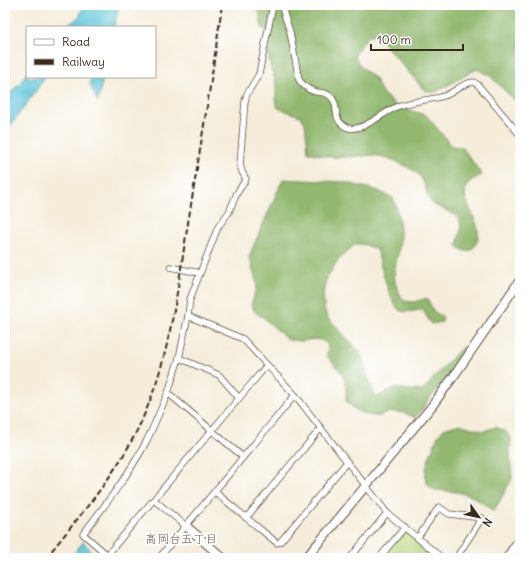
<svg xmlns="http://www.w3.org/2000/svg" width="525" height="563" font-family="Delius,'Klee One',sans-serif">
<rect width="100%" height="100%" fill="#fff"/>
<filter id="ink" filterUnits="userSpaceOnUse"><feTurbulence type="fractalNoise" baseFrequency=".025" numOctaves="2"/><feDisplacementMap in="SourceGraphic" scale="8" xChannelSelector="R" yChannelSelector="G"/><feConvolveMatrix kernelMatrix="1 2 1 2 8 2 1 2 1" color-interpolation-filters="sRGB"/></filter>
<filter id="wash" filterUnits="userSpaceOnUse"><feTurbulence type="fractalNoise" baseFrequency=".012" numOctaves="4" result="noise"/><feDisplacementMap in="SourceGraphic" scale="16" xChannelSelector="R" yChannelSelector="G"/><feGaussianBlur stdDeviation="0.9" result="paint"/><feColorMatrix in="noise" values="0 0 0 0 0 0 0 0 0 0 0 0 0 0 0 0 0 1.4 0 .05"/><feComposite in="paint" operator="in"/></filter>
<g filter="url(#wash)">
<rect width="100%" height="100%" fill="#f5edda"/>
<path fill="#b7d880" stroke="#79814f" d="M 405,531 L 436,558 L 382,558 Z"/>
<g fill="#91b86e" stroke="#667146">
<path d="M 243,5 L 520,5 L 520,106 L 489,75 L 477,69 L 434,93 L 424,90 L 381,40 L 373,35 L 369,35 L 355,53 L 355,57 L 360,66 L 375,79 L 383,94 L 398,107 L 426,115 L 452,146 L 462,147 L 482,175 C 476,178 469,180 466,188 C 460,206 489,226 474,247 C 472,250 470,251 467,251 C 462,251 459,248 457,245 C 462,224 466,219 443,209 C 440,207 435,206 433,204 C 425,197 427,182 418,174 C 415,171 410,168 405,166 C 375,148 363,159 332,157 C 324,156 315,154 308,152 L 305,123 L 300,116 L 278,108 L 276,103 L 276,83 L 270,65 L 268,55 L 271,31 L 262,28 L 259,10 Z"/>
<path d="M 283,179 L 343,182 L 376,190 L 393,198 C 398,212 401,226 400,241 C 397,268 387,275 404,301 L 414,302 L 427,298 L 434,312 L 443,317 L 442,322 L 431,324 L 423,310 C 417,310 407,313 401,311 C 390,307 380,262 377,250 L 366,245 L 358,244 L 353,246 L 336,263 L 326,280 L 323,294 L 324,308 L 327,317 L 360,352 L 375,398 L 394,388 L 422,391 L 462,347 L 467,350 L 415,418 C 409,415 404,412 397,412 C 390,411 385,414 379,416 C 369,418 352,409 346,401 C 347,375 343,375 327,356 L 328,346 C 321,336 312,340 301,341 C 297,341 292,340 288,340 L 264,318 L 256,313 L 251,306 L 257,285 L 249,256 Z"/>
<path d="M 459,424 L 483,431 L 496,427 L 505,431 L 511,438 L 510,453 L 512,479 L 494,511 L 490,510 C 478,496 463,492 446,491 C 441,490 434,491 431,488 C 421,481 427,462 431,453 C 434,446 437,434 444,429 C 448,427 455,426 459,424 Z"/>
</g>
<g fill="#5bc4d8" stroke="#4b777b">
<path d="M 84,5 L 119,5 L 114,27 L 65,27 L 79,17 Z"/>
<path d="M 27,72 L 27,77 L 46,77 L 5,133 L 5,98 L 21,82 Z"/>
<path d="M 91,77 L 103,77 L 98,102 L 90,85 Z"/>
<path d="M 83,542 L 98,558 L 70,558 Z"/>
</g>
</g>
<g filter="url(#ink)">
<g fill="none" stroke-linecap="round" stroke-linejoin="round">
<g stroke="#57473a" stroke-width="7">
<g id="street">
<path d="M 281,5 L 290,32 L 299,80 C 303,85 309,91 316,92 C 321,93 326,92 330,96 C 341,105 330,118 346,127 C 360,134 383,113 396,107 C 410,100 428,101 444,96 C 454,93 463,82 474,82 L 478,85 L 520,135"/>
<path d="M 170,267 L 200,273"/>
<path d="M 188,316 L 190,299 L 218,227 L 229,212 L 237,193 L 246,179 L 242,172 L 240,164 L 245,101 L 247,94 L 259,74 L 273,5"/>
<path d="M 179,358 L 219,375 L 239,398"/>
<path d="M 168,393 L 179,358 L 188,316 L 243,339 L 267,365"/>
<path d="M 215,492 L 277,543 L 280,542 L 347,462"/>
<path d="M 154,500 L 186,526"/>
<path d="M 246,518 L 321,428"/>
<path d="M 418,537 L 439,507 L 449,514 L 482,518 L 456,558"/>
<path d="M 107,555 L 267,365 L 295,395 L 387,513 L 442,558"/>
<path d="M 111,558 L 83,534 C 105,505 128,476 145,444 C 154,427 160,410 168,393 L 243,457"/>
<path d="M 159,558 L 295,395"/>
<path d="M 350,558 L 387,513"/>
<path d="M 379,558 L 405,527"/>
</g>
</g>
<g stroke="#57473a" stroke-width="10">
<g id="secondary">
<path d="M 186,526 L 223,558"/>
<path d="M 306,558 L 432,406 L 456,373 L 520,280"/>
<path d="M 507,558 L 520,538"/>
</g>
</g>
<use href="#street" stroke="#fff" stroke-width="5.5"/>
<use href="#secondary" stroke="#fff" stroke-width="8"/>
<path stroke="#3b2a1e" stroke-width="2" stroke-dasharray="6 3" stroke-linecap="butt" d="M 46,558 C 80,515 118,473 141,422 C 170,359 177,291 188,223 C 200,150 212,78 222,5"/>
</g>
</g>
<g text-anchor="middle" stroke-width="4" stroke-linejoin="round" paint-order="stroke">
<g font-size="12" fill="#775a4f" stroke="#fff">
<text x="181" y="543">高岡台五丁目</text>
</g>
</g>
<rect width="525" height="563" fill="none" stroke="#fff" stroke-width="20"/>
<rect x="26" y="26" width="130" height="52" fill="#ffffff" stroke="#b1aaa5"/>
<rect x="34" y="39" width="20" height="6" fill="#ffffff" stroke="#b1aaa5"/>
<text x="62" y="46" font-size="12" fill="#3b2a1e">Road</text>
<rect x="34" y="59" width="20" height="6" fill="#3b2a1e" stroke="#b1aaa5"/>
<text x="62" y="66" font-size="12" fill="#3b2a1e">Railway</text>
<g transform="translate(479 517) rotate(123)" stroke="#ffffff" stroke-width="3" paint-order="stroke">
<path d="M0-3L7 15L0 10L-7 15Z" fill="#3b2a1e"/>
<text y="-6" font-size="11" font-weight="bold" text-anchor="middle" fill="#3b2a1e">N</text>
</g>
<path d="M371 44v6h92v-6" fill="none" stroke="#3b2a1e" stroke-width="2"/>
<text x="377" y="44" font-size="12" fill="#3b2a1e" stroke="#ffffff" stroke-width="3" paint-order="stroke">100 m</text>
</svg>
